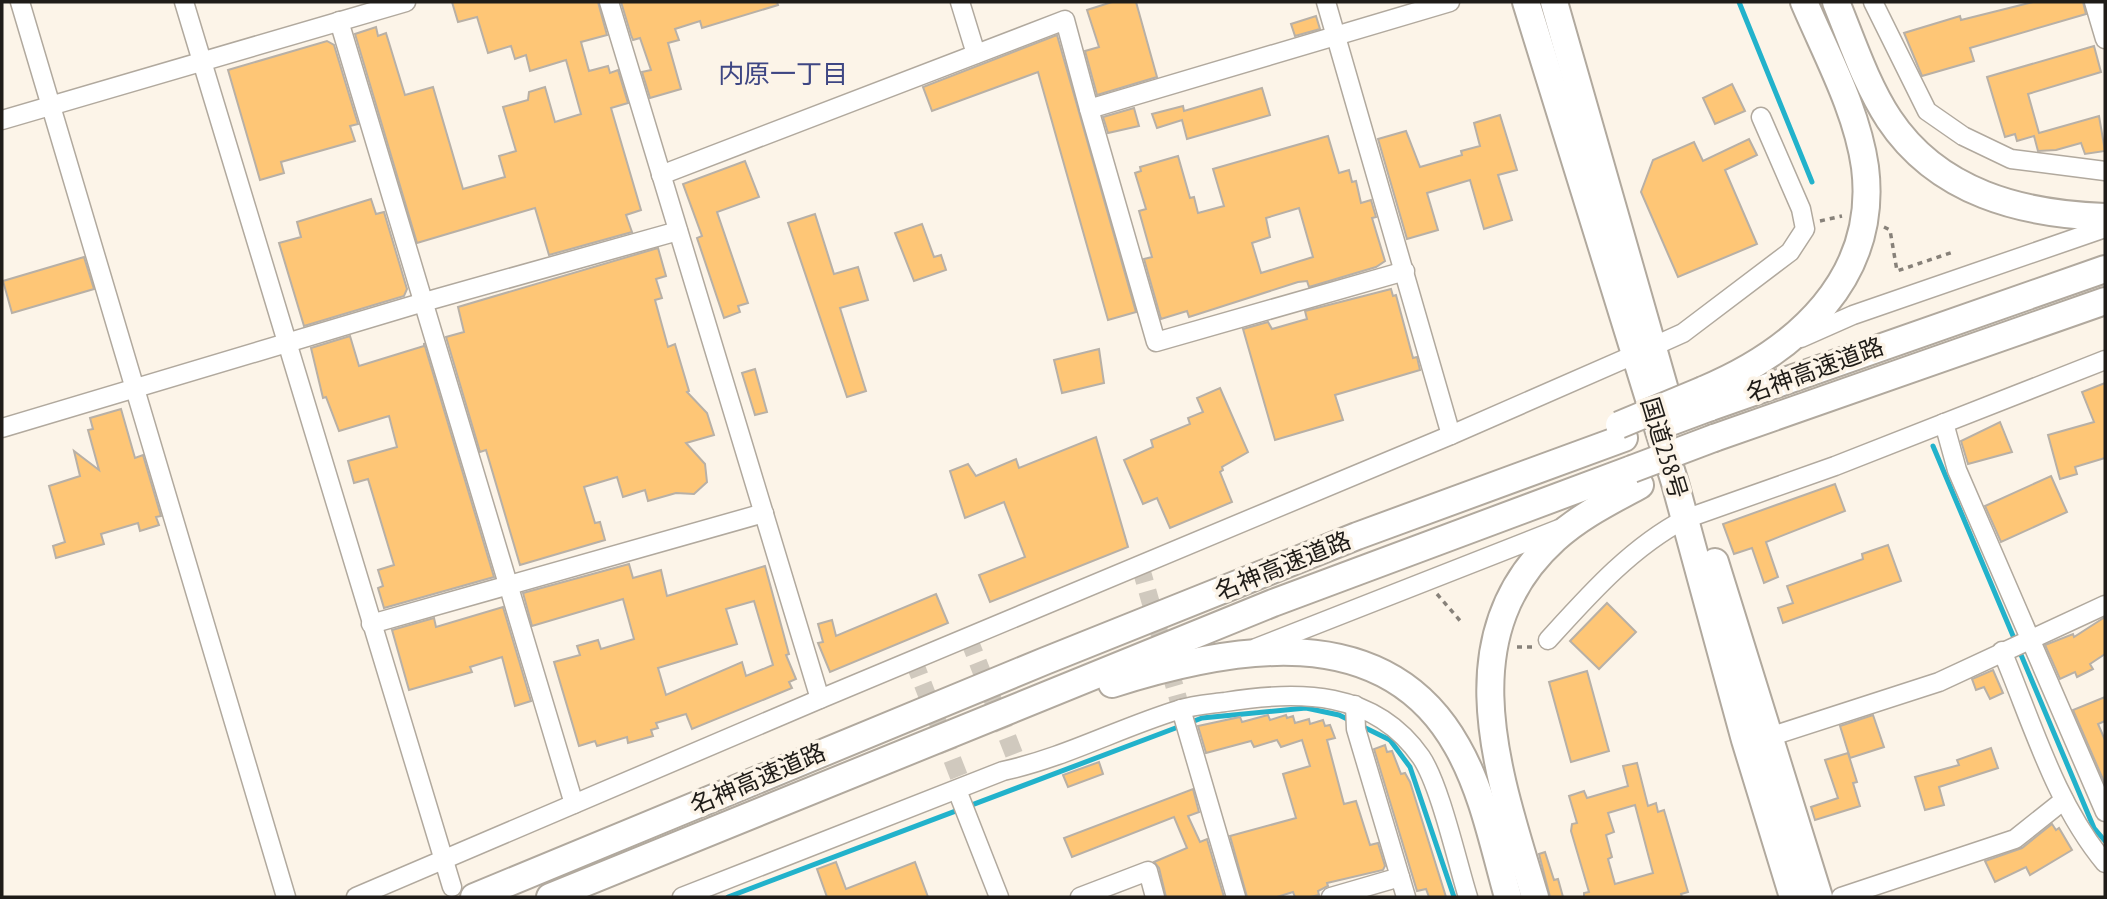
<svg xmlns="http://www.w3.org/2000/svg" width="2107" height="899" font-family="'PT Sans Narrow','Noto Sans JP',sans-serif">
<rect width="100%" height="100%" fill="#fcf4e8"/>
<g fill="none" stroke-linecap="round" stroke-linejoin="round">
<g stroke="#22b2cb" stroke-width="5">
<path d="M 1739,2 L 1812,182"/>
<path d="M 1933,446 L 2094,828 L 2105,841"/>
<path d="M 728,897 L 1202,718 L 1306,708 L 1339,715 L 1390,740 L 1410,767 L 1454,897"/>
</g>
</g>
<g fill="#fec676" stroke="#b8b0a6" stroke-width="2" fill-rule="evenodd">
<path d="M 452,2 L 598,2 L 607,35 L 581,42 L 589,71 L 608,66 L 610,73 L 618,70 L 628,103 L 611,108 L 641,210 L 626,215 L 632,232 L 549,255 L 535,208 L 417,243 L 355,34 L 376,27 L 378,36 L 386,33 L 405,95 L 433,87 L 463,189 L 505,177 L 499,156 L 516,151 L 503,107 L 528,100 L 529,92 L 545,87 L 555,122 L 581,114 L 566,60 L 530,71 L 526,55 L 515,59 L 511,46 L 488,53 L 477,17 L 458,22 Z"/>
<path d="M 621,2 L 777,2 L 778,5 L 702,28 L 700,21 L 675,29 L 679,40 L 668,43 L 681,89 L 650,98 L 642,72 L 651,70 L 640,38 L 633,40 L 631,35 Z"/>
<path d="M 1112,2 L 1136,2 L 1157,77 L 1097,95 L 1085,51 L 1099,47 L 1087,10 Z"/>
<path d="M 2033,2 L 2083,2 L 2086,14 L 1970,48 L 1974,61 L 1922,76 L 1904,33 L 1960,16 L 1961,20 Z"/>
<path d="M 1316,16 L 1320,29 L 1295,36 L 1291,24 Z"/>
<path d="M 1057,35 L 1136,312 L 1108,320 L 1038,72 L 932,111 L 923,87 Z"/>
<path d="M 327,41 L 334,45 L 358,124 L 350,126 L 355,141 L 281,162 L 284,173 L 260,180 L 228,70 Z"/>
<path d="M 2094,46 L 2101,72 L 2028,94 L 2039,133 L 2099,116 L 2105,151 L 2085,154 L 2081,143 L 2056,150 L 2038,151 L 2034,136 L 2017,141 L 2015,134 L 2005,137 L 1987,77 Z"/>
<path d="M 1732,84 L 1745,111 L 1715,124 L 1703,98 Z"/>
<path d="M 1262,88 L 1270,115 L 1187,139 L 1182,120 L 1157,128 L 1152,114 L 1183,106 L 1184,111 Z"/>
<path d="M 1134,108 L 1139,126 L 1108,133 L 1103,117 Z"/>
<path d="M 1500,115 L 1517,170 L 1498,175 L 1512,220 L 1484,229 L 1470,180 L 1427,193 L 1438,230 L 1407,239 L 1378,139 L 1406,131 L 1420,167 L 1462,155 L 1461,151 L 1480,146 L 1474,123 Z"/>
<path d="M 1328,136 L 1339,173 L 1349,170 L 1352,182 L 1356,181 L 1361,203 L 1371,200 L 1376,217 L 1372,218 L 1385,261 L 1376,267 L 1309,287 L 1307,281 L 1298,282 L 1189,317 L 1187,311 L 1161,319 L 1144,259 L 1152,257 L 1139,211 L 1146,209 L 1135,173 L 1141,171 L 1140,167 L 1178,156 L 1190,198 L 1194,197 L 1198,213 L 1224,206 L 1213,169 ZM 1299,208 L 1313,257 L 1261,273 L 1252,243 L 1270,237 L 1266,218 Z"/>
<path d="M 1749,139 L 1757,155 L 1725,170 L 1757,244 L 1678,277 L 1641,192 L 1653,160 L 1694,142 L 1703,161 Z"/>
<path d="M 745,161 L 759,197 L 717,212 L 748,303 L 738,306 L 740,312 L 724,318 L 697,238 L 702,236 L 683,184 Z"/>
<path d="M 371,199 L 376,214 L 384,212 L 407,289 L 404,296 L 304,326 L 279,243 L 301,237 L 297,222 Z"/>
<path d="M 815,214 L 834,274 L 858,267 L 868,300 L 840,308 L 866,391 L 847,397 L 788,223 Z"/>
<path d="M 922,224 L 934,257 L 941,255 L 946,270 L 914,281 L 895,233 Z"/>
<path d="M 658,248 L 666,276 L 656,279 L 662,298 L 655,300 L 668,347 L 675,344 L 689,391 L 687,392 L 707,413 L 714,435 L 686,443 L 705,464 L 707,482 L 694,494 L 676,493 L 648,501 L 645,490 L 623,497 L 617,477 L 584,487 L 595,523 L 600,522 L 605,540 L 520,565 L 486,450 L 480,452 L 446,337 L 464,332 L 458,307 Z"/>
<path d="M 84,257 L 94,289 L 12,313 L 3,281 Z"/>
<path d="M 1391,289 L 1393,296 L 1396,295 L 1413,358 L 1417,357 L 1420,370 L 1335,395 L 1343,420 L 1275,440 L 1243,329 L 1268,322 L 1272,329 L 1307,319 L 1305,311 Z"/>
<path d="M 350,336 L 359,366 L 424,346 L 424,343 L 494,577 L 384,608 L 378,588 L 383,586 L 378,570 L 394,565 L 368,479 L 354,483 L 348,461 L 397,447 L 389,416 L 339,431 L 326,397 L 323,398 L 311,348 Z"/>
<path d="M 1099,349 L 1104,383 L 1062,393 L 1054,360 Z"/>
<path d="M 755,369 L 767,412 L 755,415 L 742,373 Z"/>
<path d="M 2105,383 L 2105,458 L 2075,467 L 2077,474 L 2060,479 L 2048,435 L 2094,422 L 2082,392 Z"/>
<path d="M 1220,388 L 1248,452 L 1222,467 L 1223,470 L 1220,472 L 1232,502 L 1170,528 L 1157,498 L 1143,504 L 1124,460 L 1153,447 L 1151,440 L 1190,424 L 1188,418 L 1203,412 L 1197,398 Z"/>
<path d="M 121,409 L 135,458 L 143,455 L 161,516 L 156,517 L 159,525 L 140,531 L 138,523 L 101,534 L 104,544 L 56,558 L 53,546 L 65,542 L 49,486 L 80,476 L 74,451 L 99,470 L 88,430 L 93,429 L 90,418 Z"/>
<path d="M 2000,422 L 2012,452 L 1968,464 L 1961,441 Z"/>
<path d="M 1096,437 L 1128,547 L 990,602 L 979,575 L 1025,557 L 1004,502 L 965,518 L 950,471 L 968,464 L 976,476 L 1016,459 L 1019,468 Z"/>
<path d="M 2051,476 L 2067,512 L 2001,542 L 1985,506 Z"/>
<path d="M 1835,484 L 1845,511 L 1766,542 L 1778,577 L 1764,583 L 1752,548 L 1734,554 L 1723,524 Z"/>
<path d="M 1888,545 L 1901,581 L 1783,623 L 1778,608 L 1793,603 L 1787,586 L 1863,559 L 1862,554 Z"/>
<path d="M 629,564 L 633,578 L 661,570 L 667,596 L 765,566 L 789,654 L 786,655 L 796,679 L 789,682 L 792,688 L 692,729 L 686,714 L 656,723 L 658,728 L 651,730 L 653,736 L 628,743 L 627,737 L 597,746 L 595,741 L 579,746 L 554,662 L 580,655 L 577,646 L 598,640 L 601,649 L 634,639 L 623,599 L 532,626 L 523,593 ZM 754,601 L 773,665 L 746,676 L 742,662 L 666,695 L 658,668 L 737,644 L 726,609 Z"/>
<path d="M 936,594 L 948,623 L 830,672 L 818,643 L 823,642 L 818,624 L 832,620 L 836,636 Z"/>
<path d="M 1607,603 L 1636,632 L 1599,669 L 1570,641 Z"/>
<path d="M 503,607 L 531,701 L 515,706 L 502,657 L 470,667 L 472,672 L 409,690 L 392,630 L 434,618 L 436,627 Z"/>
<path d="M 2105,617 L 2105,654 L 2090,664 L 2093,669 L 2077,677 L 2075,672 L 2060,679 L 2045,645 L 2073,634 L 2074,637 Z"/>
<path d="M 1993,670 L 2003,693 L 1990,699 L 1984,687 L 1976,690 L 1972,679 Z"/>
<path d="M 1587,671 L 1609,751 L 1571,762 L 1549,682 Z"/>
<path d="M 2105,697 L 2105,721 L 2098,724 L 2105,740 L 2105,784 L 2073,710 Z"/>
<path d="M 1268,715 L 1270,720 L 1286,715 L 1287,718 L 1293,716 L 1295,723 L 1309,719 L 1310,724 L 1323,720 L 1325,726 L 1330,725 L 1335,738 L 1327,740 L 1344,804 L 1356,801 L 1370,845 L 1378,843 L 1385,866 L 1383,870 L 1327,883 L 1328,886 L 1318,891 L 1319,895 L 1310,897 L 1295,897 L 1293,892 L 1277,897 L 1247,897 L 1230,836 L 1296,818 L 1283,774 L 1310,766 L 1302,740 L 1281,747 L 1277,740 L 1254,747 L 1251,741 L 1206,753 L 1198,726 L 1240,717 L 1242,722 Z"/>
<path d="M 1873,715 L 1884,747 L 1850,758 L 1840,726 Z"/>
<path d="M 1385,745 L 1387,752 L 1392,751 L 1401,774 L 1405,773 L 1410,782 L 1446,897 L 1429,897 L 1426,889 L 1417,891 L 1374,749 Z"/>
<path d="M 1991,748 L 1998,768 L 1939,787 L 1944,805 L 1925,810 L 1915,777 L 1959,765 L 1957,760 Z"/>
<path d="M 1848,753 L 1857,782 L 1853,783 L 1860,806 L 1815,820 L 1811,807 L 1838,798 L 1825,760 Z"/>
<path d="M 1099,762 L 1103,774 L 1068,787 L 1063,775 Z"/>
<path d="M 1637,763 L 1648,806 L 1656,803 L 1658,812 L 1664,810 L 1688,892 L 1681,894 L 1682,897 L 1584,897 L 1584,893 L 1589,892 L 1571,831 L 1572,824 L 1577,823 L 1569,796 L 1584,791 L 1587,798 L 1628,786 L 1623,766 ZM 1635,805 L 1653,873 L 1615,884 L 1608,859 L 1612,857 L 1606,835 L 1614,832 L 1608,813 Z"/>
<path d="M 1193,789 L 1199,812 L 1188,816 L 1200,842 L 1207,839 L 1224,897 L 1166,897 L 1159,868 L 1154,862 L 1187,848 L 1174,817 L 1072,857 L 1064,838 Z"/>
<path d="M 2052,824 L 2056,830 L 2059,828 L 2072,850 L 2030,875 L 2026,867 L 1995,882 L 1985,861 L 2022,848 Z"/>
<path d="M 1545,852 L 1554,880 L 1558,879 L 1563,897 L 1550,897 L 1539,854 Z"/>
<path d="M 836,862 L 846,889 L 915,862 L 928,897 L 827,897 L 817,869 Z"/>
</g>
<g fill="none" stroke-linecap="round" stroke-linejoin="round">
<g stroke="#d0c9be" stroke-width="18" stroke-dasharray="18 9" stroke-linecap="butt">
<path d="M 1140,565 L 1181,709"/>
<path d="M 968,637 L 1019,767"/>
<path d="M 913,659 L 963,787"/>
</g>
<g stroke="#b1a99e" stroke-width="21">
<g id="minor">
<path d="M 20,2 L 286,897"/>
<path d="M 184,2 L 452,887"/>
<path d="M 609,2 L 820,699"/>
<path d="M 960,2 L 976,54"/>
<path d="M 1326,2 L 1451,435"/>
<path d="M 1873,2 L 1927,111 L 1963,136 L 2011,159 L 2105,171"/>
<path d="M 2094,2 L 2105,39"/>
<path d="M 339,21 L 574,804"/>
<path d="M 2,120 L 406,2"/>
<path d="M 661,175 L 1065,20 L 1089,109"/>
<path d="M 1405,271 L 1156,342 L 1089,109 L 1450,2"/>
<path d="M 1801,338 L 1853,315 L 2105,228"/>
<path d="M 1944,423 L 1957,470 L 2105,812"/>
<path d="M 2,428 L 424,302 L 678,231"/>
<path d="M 371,624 L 764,513"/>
<path d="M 1548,640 C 1588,596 1631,547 1685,519 L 1835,466 L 2105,360"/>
<path d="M 1256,648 L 1559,529"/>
<path d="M 2002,651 C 2032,722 2055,803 2105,863"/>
<path d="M 1355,705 L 1356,729 L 1406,897"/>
<path d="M 1181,709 L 1236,897"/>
<path d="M 1769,737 L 1939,682 L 2105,605"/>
<path d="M 957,790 L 999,897"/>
<path d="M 356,897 L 820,699 L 1451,435 L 1652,347 L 1683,333 L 1790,252 L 1805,229 L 1801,209 L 1761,117"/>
<path d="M 682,897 L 1003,771 C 1064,758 1119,728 1178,710 C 1193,705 1210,704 1225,702 C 1299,690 1374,690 1421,757 C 1440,785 1457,862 1468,897"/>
<path d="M 1080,897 L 1148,871 L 1155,897"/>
<path d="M 1331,897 L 1400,877"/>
<path d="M 1841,897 L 2015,839 L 2064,800"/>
</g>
</g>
<g stroke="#b1a99e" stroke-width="30">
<g id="highway">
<path d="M 1526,2 L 1675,483 L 1745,740 L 1793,897"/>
<path d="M 1554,2 L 1669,404"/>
<path d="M 1836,2 C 1852,41 1866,84 1889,119 C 1938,193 2022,214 2105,217"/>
<path d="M 1703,390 C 1796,351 1879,278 1865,167 C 1857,110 1826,54 1804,2"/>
<path d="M 1708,408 L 2105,269"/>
<path d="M 1714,438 L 2105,301"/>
<path d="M 1715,562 L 1819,897"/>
<path d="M 1112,684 C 1229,647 1384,616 1457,746 C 1483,791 1494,848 1508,897"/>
<path d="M 474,897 L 1045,661 L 1357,536 L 1624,438"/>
<path d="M 550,897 L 1273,603 L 1632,469"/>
<path d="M 1535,897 C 1500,778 1446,638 1555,539 C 1580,516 1611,501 1640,485"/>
</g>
</g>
<g stroke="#878179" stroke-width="3.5" stroke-dasharray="5 5" stroke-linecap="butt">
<path d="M 1820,221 L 1842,216"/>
<path d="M 1884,227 L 1890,230 L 1897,271 L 1953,252"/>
<path d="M 1437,594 L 1462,623"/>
<path d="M 1517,647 L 1533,647"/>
</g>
<use href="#minor" stroke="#fff" stroke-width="18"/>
<use href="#highway" stroke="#fff" stroke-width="26"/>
<g stroke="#b1a99e" stroke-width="30" stroke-linecap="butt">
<g id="highway-bridge">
<path d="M 1665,424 L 1708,408"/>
<path d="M 1619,425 L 1703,390"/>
<path d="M 1632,469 L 1714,438"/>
</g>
</g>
<use href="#highway-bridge" stroke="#fff" stroke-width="26"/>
</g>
<g text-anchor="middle" stroke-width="7" stroke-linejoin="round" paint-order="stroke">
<g font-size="24" fill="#1f1c18" stroke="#fcf4e8">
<text transform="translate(1815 370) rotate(-20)" y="8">名神高速道路</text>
<text transform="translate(1664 448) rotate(73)" y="8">国道258号</text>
<text transform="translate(1283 566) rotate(-22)" y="8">名神高速道路</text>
<text transform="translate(758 779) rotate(-23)" y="8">名神高速道路</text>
</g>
<g font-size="26" fill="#3e4683" stroke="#fcf4e8">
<text x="783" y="83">内原一丁目</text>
</g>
</g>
<rect width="2107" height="899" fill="none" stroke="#1f1c18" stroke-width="7"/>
</svg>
